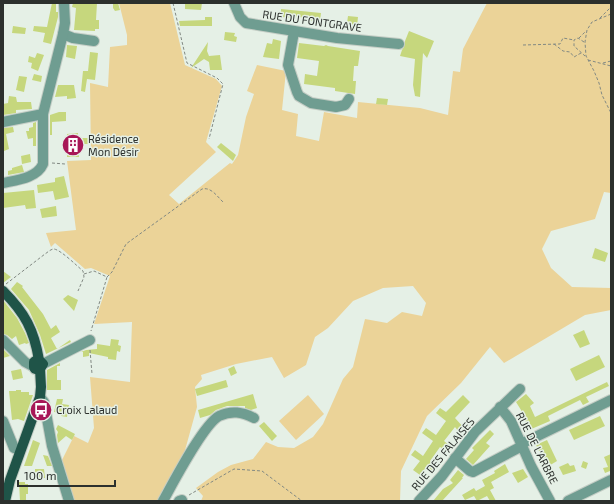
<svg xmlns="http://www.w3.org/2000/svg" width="614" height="504" font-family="'Exo 2',sans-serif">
<rect width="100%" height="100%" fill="#e5f0e6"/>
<g fill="#ebd398">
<path d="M 119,3 L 170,3 L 185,65 L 216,79 L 222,86 L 206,142 L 216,152 L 169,195 L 179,204 L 230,163 L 232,164 L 238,155 L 246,117 L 254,94 L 247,91 L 257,65 L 286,71 L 282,110 L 298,114 L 296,136 L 319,141 L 324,112 L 357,118 L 358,102 L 420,108 L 448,115 L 453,71 L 460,72 L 463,49 L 487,3 L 611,3 L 611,193 L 604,192 L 595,219 L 551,231 L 542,249 L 551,268 L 572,287 L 611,288 L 611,310 L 585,315 L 504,363 L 490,347 L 461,383 L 427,416 L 401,471 L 400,501 L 201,501 L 203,496 L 196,488 L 218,472 L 231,465 L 253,459 L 266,442 L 278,447 L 294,448 L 313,437 L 323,424 L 343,379 L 353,367 L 365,319 L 387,323 L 402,312 L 422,316 L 426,303 L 413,286 L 383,288 L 353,301 L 328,328 L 315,337 L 306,365 L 284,378 L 272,357 L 236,364 L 201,375 L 202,379 L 195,387 L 197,407 L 182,461 L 159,501 L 73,501 L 60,464 L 74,436 L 88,443 L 94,428 L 90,377 L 130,382 L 132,322 L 94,324 L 110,276 L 91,268 L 85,269 L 55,243 L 51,247 L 46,233 L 76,230 L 67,161 L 91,160 L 90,83 L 108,87 L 110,47 L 127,45 L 127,35 Z"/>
<path d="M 308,395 L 324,414 L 296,440 L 279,421 Z"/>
</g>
<g fill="#c6d77d">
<path d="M 52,3 L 56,3 L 56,12 L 58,12 L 58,17 L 51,44 L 43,42 L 45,33 L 33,31 L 34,26 L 47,27 Z"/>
<path d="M 73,3 L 97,3 L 96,20 L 99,20 L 99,29 L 95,29 L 95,31 L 74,30 L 76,8 L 72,7 Z"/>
<path d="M 113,3 L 118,3 L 120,10 L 115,11 L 113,8 Z"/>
<path d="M 185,3 L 202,3 L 201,10 L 185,9 Z"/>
<path d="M 281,9 L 321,13 L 320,21 L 305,20 L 305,18 L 294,16 L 293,18 L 281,17 Z"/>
<path d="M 348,16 L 358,17 L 357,26 L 347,23 Z"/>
<path d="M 205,17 L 212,17 L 212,26 L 180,26 L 179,21 L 205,20 Z"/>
<path d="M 13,26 L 26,28 L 25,34 L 12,33 Z"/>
<path d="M 409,31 L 434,41 L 427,58 L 423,53 L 420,97 L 415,96 L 413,85 L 415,59 L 400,56 L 402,50 L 404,47 L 405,41 Z"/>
<path d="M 225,32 L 235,33 L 234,36 L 237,37 L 236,42 L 224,40 Z"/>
<path d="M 273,39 L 281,41 L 279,59 L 263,57 L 267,43 L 272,44 Z"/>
<path d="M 208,42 L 207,51 L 209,56 L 220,55 L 222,70 L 210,70 L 209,62 L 204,59 L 191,68 Z"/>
<path d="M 299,43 L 324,46 L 326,45 L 328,46 L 360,51 L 358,66 L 354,66 L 353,81 L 356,81 L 355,94 L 335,91 L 335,88 L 304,84 L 305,74 L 317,76 L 319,61 L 297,58 Z"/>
<path d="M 67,45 L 77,46 L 75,59 L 66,57 Z"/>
<path d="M 90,52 L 98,53 L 95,80 L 87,79 L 85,92 L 81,91 L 83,71 L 88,71 Z"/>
<path d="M 37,53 L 44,55 L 38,71 L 31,68 L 32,63 L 28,62 L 29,56 L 35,58 Z"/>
<path d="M 34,74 L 42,76 L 41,82 L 32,80 Z"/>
<path d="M 19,76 L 27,77 L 24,92 L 16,90 Z"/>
<path d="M 58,85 L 74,85 L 76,98 L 67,99 L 67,96 L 55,97 Z"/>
<path d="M 9,96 L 16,97 L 17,102 L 31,102 L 32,109 L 16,110 L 16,113 L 3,115 L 3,104 L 8,103 Z"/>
<path d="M 377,98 L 388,99 L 387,105 L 376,104 Z"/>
<path d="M 59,112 L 66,112 L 66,121 L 52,122 L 52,135 L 50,135 L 50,115 Z"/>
<path d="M 36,122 L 36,146 L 33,146 L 33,138 L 28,139 L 26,131 L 29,131 L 29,128 L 33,127 L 33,123 Z"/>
<path d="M 13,127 L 14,132 L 6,134 L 9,149 L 4,151 L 3,149 L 3,128 Z"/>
<path d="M 78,133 L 78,138 L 89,138 L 89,144 L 78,144 L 79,157 L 67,157 L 67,134 Z"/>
<path d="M 221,143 L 236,155 L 233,161 L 217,147 Z"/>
<path d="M 30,154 L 31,162 L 22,164 L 21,156 Z"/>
<path d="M 22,165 L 24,172 L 8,175 L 8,171 L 12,170 L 12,168 Z"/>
<path d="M 64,176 L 69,197 L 55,200 L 53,191 L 38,193 L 37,185 L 55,182 L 55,178 Z"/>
<path d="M 34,190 L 36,208 L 26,209 L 25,205 L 3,208 L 3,193 Z"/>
<path d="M 56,206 L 57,216 L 42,218 L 40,209 Z"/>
<path d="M 595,248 L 608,253 L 605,262 L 592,258 Z"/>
<path d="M 3,271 L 11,277 L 3,283 Z"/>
<path d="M 17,282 L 23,286 L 22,287 L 43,314 L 51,329 L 56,325 L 60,332 L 51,338 L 57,349 L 70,340 L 71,342 L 46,354 L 40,335 L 29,310 L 11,289 Z"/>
<path d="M 68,295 L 78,300 L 74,311 L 63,299 Z"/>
<path d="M 3,300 L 17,318 L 25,333 L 29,343 L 26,344 L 25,343 L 19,345 L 16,336 L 12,339 L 7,335 L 3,334 Z"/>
<path d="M 584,330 L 590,344 L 580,348 L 573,335 Z"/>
<path d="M 111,339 L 119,340 L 118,345 L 121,346 L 120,352 L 117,351 L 116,360 L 108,359 L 108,357 L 89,353 L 89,356 L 83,357 L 83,352 L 81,352 L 86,350 L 97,349 L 97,344 L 110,346 Z"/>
<path d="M 3,349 L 10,356 L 3,358 Z"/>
<path d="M 599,355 L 605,367 L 576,381 L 570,369 Z"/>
<path d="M 60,363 L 60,366 L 57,366 L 57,380 L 61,380 L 61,390 L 47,390 L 47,370 Z"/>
<path d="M 234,366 L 237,373 L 231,376 L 228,369 Z"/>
<path d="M 21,369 L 23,378 L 13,380 L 11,371 Z"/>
<path d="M 226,380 L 228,387 L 197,396 L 195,389 Z"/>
<path d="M 607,382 L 609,386 L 586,397 L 589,402 L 583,405 L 580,400 L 548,416 L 550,421 L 529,430 L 521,410 L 516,402 L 526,394 L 534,403 L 530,406 L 535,417 Z"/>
<path d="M 16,390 L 21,390 L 21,392 L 29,392 L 29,395 L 33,395 L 24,421 L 18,419 L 12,420 L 9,391 L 16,391 Z"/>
<path d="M 253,394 L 257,408 L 251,410 L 245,408 L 245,406 L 227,406 L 216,410 L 210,415 L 200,418 L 198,410 Z"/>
<path d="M 463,395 L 470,402 L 455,418 L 464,428 L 459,432 L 455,427 L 444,441 L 450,446 L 446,451 L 440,447 L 430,461 L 436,465 L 432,471 L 427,466 L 420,475 L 413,470 L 420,461 L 411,455 L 415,450 L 423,456 L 433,441 L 422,433 L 426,428 L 436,435 L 446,421 L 436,413 L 440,408 L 446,412 Z"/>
<path d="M 57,399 L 63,399 L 62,404 L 69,405 L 67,417 L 61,416 L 61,413 L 54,412 Z"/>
<path d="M 600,416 L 605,426 L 574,440 L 569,430 Z"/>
<path d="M 264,422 L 277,436 L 272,441 L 259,426 Z"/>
<path d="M 58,425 L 75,434 L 72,440 L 66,436 L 58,443 L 57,435 L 58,432 L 56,429 Z"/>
<path d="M 490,430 L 494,434 L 486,443 L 490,446 L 473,465 L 466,459 L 474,450 L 472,448 Z"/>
<path d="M 33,440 L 40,443 L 32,466 L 24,466 Z"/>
<path d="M 547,440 L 557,461 L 547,467 L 536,445 Z"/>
<path d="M 611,454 L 611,473 L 610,471 L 605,473 L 603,468 L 608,467 L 604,457 Z"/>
<path d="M 43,455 L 48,456 L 52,466 L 47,466 Z"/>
<path d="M 583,461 L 588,463 L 586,469 L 581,467 Z"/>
<path d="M 568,463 L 570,466 L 574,465 L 576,471 L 563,475 L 559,467 Z"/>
<path d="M 505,464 L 509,472 L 491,482 L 494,488 L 490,490 L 496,501 L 490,501 L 487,496 L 477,501 L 474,496 L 465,500 L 462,495 L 474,488 L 476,491 L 485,486 L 482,480 L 495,473 L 494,471 Z"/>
<path d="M 35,469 L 44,469 L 45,478 L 35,478 Z"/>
<path d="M 523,469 L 528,477 L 518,483 L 512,473 Z"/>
<path d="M 458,470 L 464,475 L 462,478 L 463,478 L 442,501 L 433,501 L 443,489 L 453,483 L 450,480 Z"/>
<path d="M 19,482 L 25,482 L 25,484 L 28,484 L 28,494 L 26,494 L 26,501 L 20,501 Z"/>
</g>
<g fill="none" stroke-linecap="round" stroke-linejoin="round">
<g stroke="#c4cdc5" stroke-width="12">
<g id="minor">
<path d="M 234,3 L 240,17 L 246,23 L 337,38 L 399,44"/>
<path d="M 294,32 L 288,65 L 297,92 L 299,96 L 311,103 L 336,107 L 345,105 L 349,99"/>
<path d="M 63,34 L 73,38 L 94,41"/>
<path d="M 3,122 L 43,114"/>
<path d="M 3,183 C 17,180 37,178 43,164 L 43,114 L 63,34 L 65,23 L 64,3"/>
<path d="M 3,340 L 25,362 L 34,367"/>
<path d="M 43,364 L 90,340"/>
<path d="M 40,397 L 44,402 L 52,446 L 69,501"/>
<path d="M 500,407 L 511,421 L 531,466 L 550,501"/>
<path d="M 3,421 L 14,448 L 20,450"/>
<path d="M 521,444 L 611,400"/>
<path d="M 455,458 L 470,471 L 473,472 L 522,446"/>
<path d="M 163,501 C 173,483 203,425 219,416 C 232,410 242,412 254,418"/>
<path d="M 179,501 L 182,500"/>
<path d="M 419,501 L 442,476 L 475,432 L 520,389"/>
<path d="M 568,501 L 611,480"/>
</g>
</g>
<g stroke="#c4cdc5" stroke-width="12">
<g id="major">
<path d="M 3,291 C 25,313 34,330 39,360"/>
<path d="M 5,501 L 10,480 L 40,397 L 41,387 L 40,369 L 43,364 L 41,362 L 37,360 L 34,362 L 34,367 L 35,369 L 40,369"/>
</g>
</g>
<g stroke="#828983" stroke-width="1" stroke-dasharray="3 2" stroke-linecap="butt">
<path d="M 173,3 L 187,63 L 217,78 L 223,84 L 209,139"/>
<path d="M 611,14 L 592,22 L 587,30 L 585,42 L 586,56 L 594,71 L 599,83 L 602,95 L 611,113"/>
<path d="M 600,18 L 611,7"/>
<path d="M 579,38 L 586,31"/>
<path d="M 584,42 L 578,38 L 574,40 L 574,46 L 585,56"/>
<path d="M 554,44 L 563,51 L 570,52 L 574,57 L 581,53"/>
<path d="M 523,45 L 560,44 L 563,38 L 574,40"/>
<path d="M 588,60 L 611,66"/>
<path d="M 603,63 L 611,61"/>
<path d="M 52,163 L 65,164"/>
<path d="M 84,274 L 94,271 L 107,277 L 91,331"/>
<path d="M 107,277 L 112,272 L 126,244 L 202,189 C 211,187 216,195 223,202"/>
<path d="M 6,284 L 45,254 C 48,252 51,249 54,249 C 61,250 77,266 83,271 L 84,277 L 78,291"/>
<path d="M 90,350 L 92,374"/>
<path d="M 189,495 L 234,469 L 262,471 L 302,501"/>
</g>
<use href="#minor" stroke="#6f9d91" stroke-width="10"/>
<use href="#major" stroke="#1f5448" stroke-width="10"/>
</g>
<defs>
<g id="building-disc" transform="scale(1.15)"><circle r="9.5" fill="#a71757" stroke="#e5f0e6"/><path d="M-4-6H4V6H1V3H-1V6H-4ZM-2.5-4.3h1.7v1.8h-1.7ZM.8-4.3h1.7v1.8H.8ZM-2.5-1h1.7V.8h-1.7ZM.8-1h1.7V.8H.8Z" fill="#fff"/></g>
<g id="bus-disc" transform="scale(1.15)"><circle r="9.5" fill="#a71757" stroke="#e5f0e6"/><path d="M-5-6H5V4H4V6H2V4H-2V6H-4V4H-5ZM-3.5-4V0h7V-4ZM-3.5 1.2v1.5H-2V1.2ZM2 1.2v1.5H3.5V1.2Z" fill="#fff"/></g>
</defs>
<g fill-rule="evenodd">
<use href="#building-disc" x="73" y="145"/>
<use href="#bus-disc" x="41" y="410"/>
</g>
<g text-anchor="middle" stroke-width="3" stroke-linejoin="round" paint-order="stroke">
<g font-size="11" fill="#2c302d" stroke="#e5f0e6">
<text transform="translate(312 21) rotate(8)" y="4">RUE DU FONTGRAVE</text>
<text transform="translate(537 448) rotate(63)" y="4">RUE DE L'ARBRE</text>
<text transform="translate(443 454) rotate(-50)" y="4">RUE DES FALAISES</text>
</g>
<g font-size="11" fill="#2c302d" stroke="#e5f0e6" text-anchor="start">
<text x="88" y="143">Résidence<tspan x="88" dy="13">Mon Désir</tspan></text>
<text x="56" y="414">Croix Lalaud</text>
</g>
</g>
<rect width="614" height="504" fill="none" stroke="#2c302d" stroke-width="8"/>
<path d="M18 480v6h97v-6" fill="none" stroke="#2c302d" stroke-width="2"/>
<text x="24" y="480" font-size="12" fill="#2c302d" stroke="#e5f0e6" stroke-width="3" paint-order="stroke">100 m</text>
</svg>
